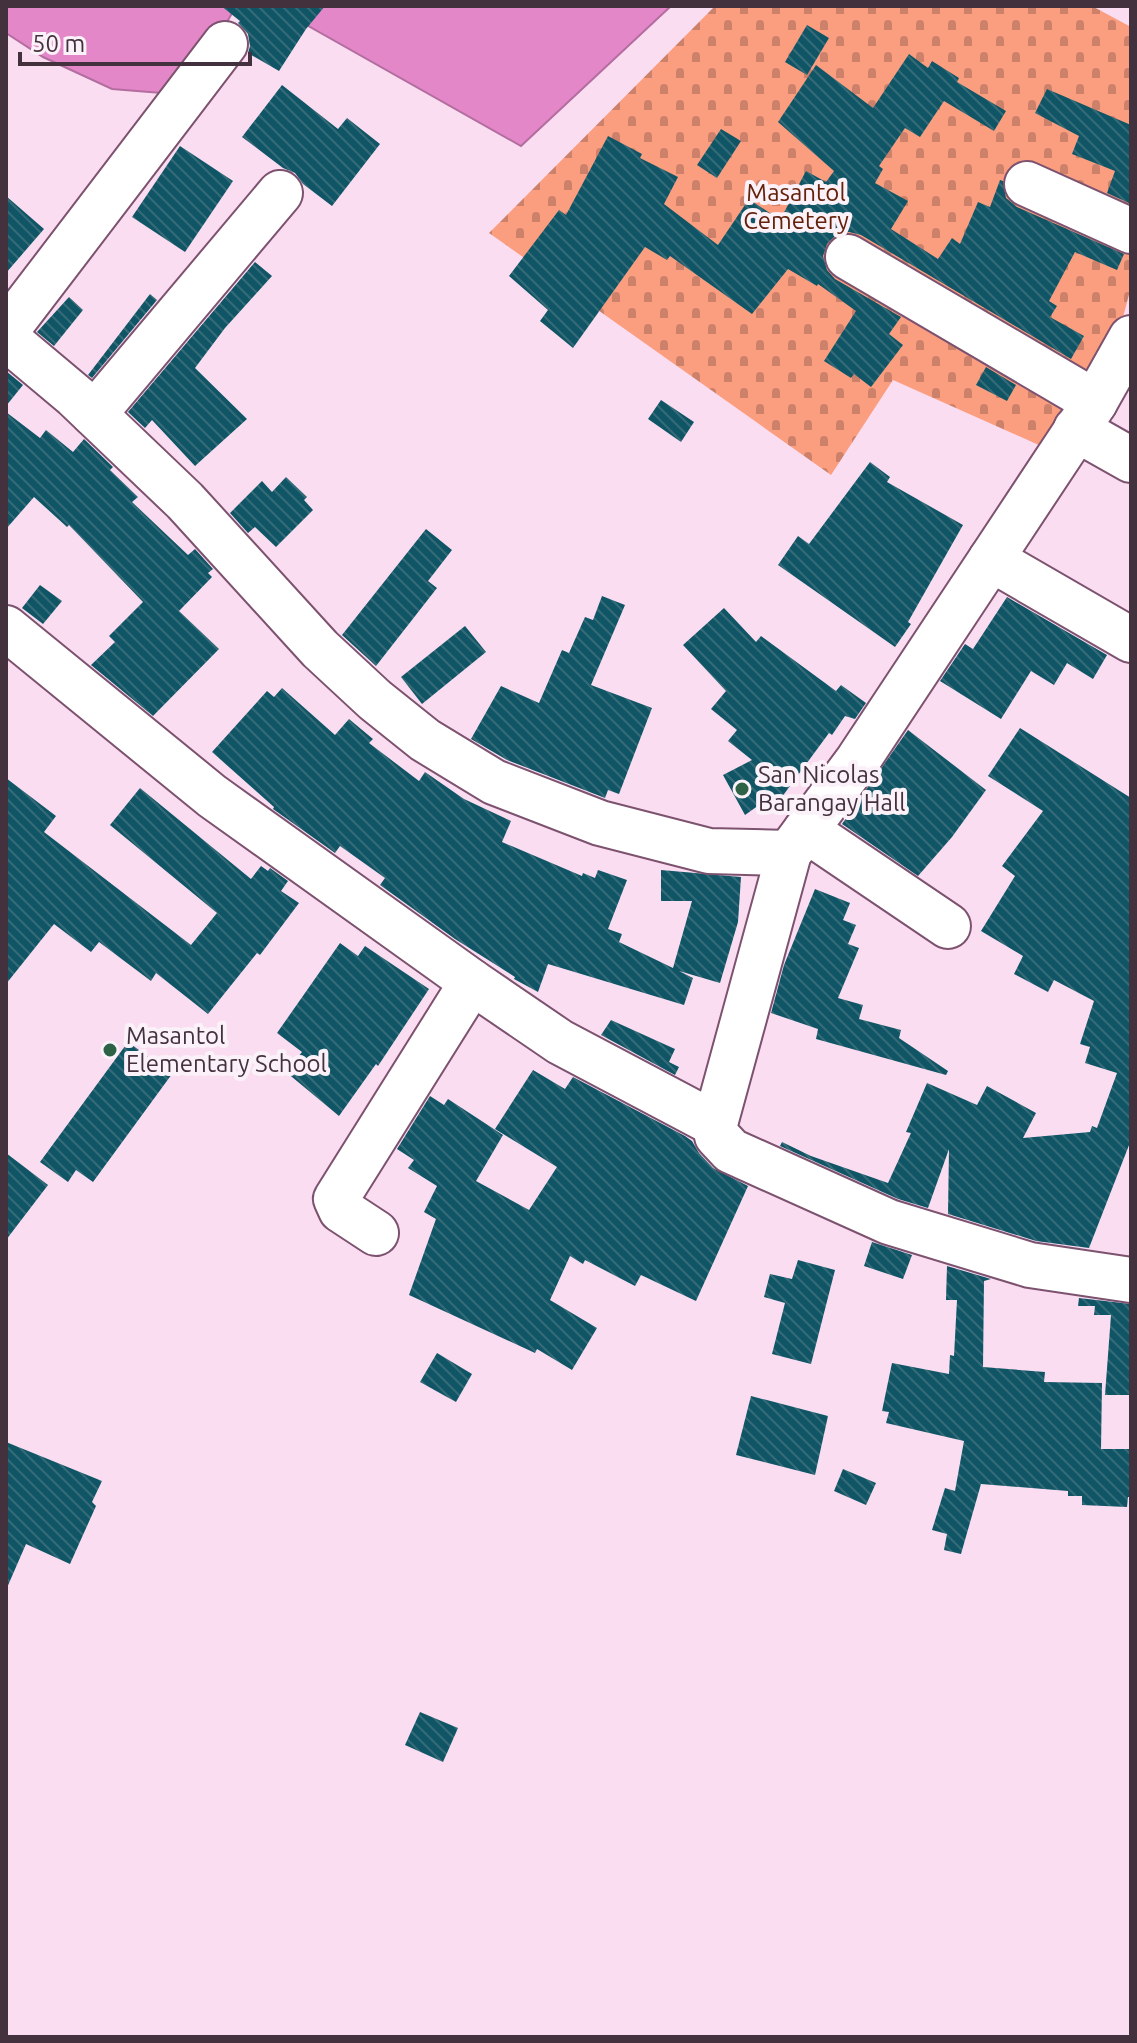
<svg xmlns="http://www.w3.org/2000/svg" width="1137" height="2043" font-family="Ubuntu,sans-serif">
<defs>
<pattern id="cemetery-stones" width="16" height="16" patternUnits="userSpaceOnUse" patternTransform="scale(2)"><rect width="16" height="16" fill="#fb9e80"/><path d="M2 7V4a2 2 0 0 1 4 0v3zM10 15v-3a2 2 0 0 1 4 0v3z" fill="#cd816a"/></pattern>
<pattern id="building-back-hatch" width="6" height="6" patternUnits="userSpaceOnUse" patternTransform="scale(2)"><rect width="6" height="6" fill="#105565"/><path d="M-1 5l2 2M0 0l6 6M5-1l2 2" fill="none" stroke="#356b78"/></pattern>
</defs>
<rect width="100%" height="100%" fill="#fbddf1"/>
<path fill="url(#cemetery-stones)" d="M 715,6 L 1092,6 L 1131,27 L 1131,287 L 1121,325 L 1041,446 L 893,380 L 831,475 L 489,233 Z"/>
<g fill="#e387c8" stroke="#b36d9f" stroke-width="2">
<path d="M 6,6 L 236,6 L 186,95 L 112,89 L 43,57 L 6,33 Z"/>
<path d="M 273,6 L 671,6 L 521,146 Z"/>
</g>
<g fill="url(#building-back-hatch)">
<path d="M 221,6 L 325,6 L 306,29 L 279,71 L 248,53 L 250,46 L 248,34 L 238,23 L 240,21 Z"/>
<path d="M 807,25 L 829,38 L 807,75 L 785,62 Z"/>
<path d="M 909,54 L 928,68 L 932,61 L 959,78 L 957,82 L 1006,111 L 994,131 L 944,101 L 920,137 L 905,128 L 879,166 L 883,169 L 875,183 L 908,201 L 891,229 L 938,259 L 952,238 L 960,244 L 978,202 L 990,207 L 1000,180 L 1003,181 L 1006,198 L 1017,207 L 1124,254 L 1117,270 L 1075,252 L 1049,301 L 1057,306 L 1050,317 L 1084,336 L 1071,359 L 861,235 L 849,232 L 836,235 L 827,244 L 823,256 L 827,270 L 835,279 L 901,317 L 889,334 L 903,345 L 871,387 L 854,374 L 851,378 L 824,361 L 856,311 L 818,284 L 817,286 L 788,269 L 752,314 L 670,256 L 667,260 L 645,247 L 573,348 L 540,321 L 548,310 L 509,276 L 559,210 L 566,215 L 608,136 L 642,154 L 640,158 L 678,177 L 664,204 L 718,245 L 749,199 L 780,220 L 806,171 L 826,182 L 834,171 L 778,122 L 816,65 L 873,108 Z"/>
<path d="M 282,85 L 338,129 L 347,118 L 380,144 L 332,206 L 303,184 L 295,173 L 283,168 L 242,137 Z"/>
<path d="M 1047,89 L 1131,125 L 1131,204 L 1107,193 L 1115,171 L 1072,154 L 1079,136 L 1035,113 Z"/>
<path d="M 721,129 L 741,141 L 717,178 L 697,165 Z"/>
<path d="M 180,146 L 233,181 L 185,252 L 132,217 Z"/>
<path d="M 6,196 L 44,229 L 6,273 Z"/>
<path d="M 255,262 L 272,276 L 225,328 L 195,368 L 247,419 L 195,466 L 152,420 L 145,428 L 128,412 Z"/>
<path d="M 150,294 L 157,300 L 92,378 L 88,375 Z"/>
<path d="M 69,297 L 83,310 L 54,346 L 37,332 Z"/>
<path d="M 986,367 L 1016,385 L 1007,401 L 976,385 Z"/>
<path d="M 6,371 L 23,385 L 6,406 Z"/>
<path d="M 661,400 L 694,422 L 681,442 L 648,419 Z"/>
<path d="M 6,412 L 40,438 L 46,430 L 73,452 L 84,439 L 113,467 L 110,470 L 138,497 L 132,502 L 188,555 L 195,549 L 213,569 L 208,573 L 212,577 L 179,611 L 219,649 L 153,716 L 91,665 L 115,642 L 109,636 L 143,602 L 69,525 L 67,527 L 34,497 L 6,529 Z"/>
<path d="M 870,462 L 890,477 L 887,482 L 963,525 L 908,622 L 911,624 L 895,647 L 778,565 L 798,536 L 809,544 Z"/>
<path d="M 286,477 L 307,497 L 304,500 L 313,510 L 276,547 L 255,527 L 248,533 L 230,513 L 262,481 L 272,492 Z"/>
<path d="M 426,529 L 452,550 L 428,581 L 437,588 L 376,666 L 342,635 Z"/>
<path d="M 40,585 L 62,601 L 43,624 L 22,608 Z"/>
<path d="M 602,596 L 625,605 L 591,685 L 652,708 L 619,794 L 608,790 L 605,798 L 507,760 L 471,739 L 501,686 L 539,703 L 562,650 L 569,653 L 585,617 L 593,620 Z"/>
<path d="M 1007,597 L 1107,655 L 1093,679 L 1067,663 L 1054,685 L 1031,671 L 1001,719 L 940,681 L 965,644 L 973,649 Z"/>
<path d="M 724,608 L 756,642 L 761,636 L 836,691 L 841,685 L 866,703 L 855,719 L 845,716 L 832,735 L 829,733 L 776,805 L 769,798 L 745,815 L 723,775 L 752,760 L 728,741 L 737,730 L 711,709 L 726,691 L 683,645 Z"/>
<path d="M 465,626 L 486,652 L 422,704 L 401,677 Z"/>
<path d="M 282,688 L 335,735 L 349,719 L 373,739 L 369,743 L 419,781 L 425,772 L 464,799 L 511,821 L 502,842 L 582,876 L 583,873 L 595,878 L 598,870 L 627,880 L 608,929 L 622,934 L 619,942 L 673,968 L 692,901 L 661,901 L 661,870 L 741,877 L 738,922 L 720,983 L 679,971 L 693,978 L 684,1005 L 548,964 L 538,992 L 514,979 L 515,977 L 455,939 L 380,885 L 385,878 L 340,846 L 335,853 L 273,809 L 274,807 L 212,752 L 267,691 L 274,697 Z"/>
<path d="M 1020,728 L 1131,798 L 1131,1140 L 1089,1248 L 1036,1241 L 948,1214 L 949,1149 L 928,1208 L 898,1199 L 780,1146 L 782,1142 L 811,1156 L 888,1183 L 911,1133 L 906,1132 L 927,1083 L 977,1105 L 987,1086 L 1036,1113 L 1023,1138 L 1090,1132 L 1092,1126 L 1097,1128 L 1117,1073 L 1085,1063 L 1090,1047 L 1080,1044 L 1094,1001 L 1054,980 L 1048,992 L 1014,974 L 1023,956 L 981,931 L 1015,876 L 1002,866 L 1043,811 L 988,776 Z"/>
<path d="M 908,730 L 986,790 L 952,837 L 918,876 L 842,824 Z"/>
<path d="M 6,778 L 56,816 L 44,832 L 191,945 L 217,913 L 110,825 L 140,788 L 251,879 L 261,866 L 268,871 L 270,868 L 288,881 L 281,891 L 299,903 L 260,955 L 257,953 L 208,1014 L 156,973 L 151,981 L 99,942 L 91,952 L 54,924 L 6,984 Z"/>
<path d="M 815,889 L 850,903 L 843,920 L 856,925 L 848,944 L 859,948 L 838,998 L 863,1005 L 859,1019 L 901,1030 L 899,1038 L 948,1071 L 946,1075 L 816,1039 L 818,1029 L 771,1013 L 784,965 Z"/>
<path d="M 340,943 L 358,956 L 365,946 L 429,989 L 378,1066 L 376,1064 L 339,1116 L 286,1072 L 302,1052 L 277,1033 Z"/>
<path d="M 611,1020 L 675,1049 L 669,1062 L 679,1067 L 675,1075 L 601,1035 Z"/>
<path d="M 128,1042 L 172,1074 L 93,1182 L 76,1170 L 68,1182 L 40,1162 Z"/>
<path d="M 533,1070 L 565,1089 L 573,1077 L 685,1136 L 692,1141 L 699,1153 L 713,1168 L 748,1186 L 696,1301 L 641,1275 L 635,1286 L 585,1260 L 583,1264 L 570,1256 L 550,1300 L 597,1328 L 572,1370 L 537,1349 L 535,1353 L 409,1295 L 436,1219 L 424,1212 L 437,1186 L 408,1168 L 414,1160 L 397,1149 L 430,1096 L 444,1105 L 448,1099 L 503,1135 L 476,1181 L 529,1210 L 557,1167 L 495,1129 Z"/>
<path d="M 6,1153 L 48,1185 L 6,1240 Z"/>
<path d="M 872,1242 L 912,1255 L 903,1279 L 864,1266 Z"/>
<path d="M 798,1260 L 835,1270 L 811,1364 L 772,1354 L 785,1303 L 764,1297 L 770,1274 L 792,1279 Z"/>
<path d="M 947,1266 L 991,1279 L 984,1281 L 983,1367 L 1045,1372 L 1044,1382 L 1102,1383 L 1101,1449 L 1131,1449 L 1131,1497 L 1128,1497 L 1127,1507 L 1082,1505 L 1082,1496 L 1068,1496 L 1068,1491 L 981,1484 L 961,1554 L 944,1550 L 947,1534 L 932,1530 L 945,1488 L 955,1491 L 964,1441 L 886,1423 L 889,1412 L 882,1411 L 892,1363 L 949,1374 L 950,1355 L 954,1356 L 957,1300 L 946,1300 Z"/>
<path d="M 1079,1298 L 1131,1304 L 1130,1395 L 1105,1395 L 1111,1315 L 1094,1315 L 1095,1306 L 1078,1306 Z"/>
<path d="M 437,1353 L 472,1374 L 456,1402 L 420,1382 Z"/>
<path d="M 751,1396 L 828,1416 L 815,1475 L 736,1455 Z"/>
<path d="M 6,1442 L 102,1481 L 92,1502 L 96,1506 L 70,1564 L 26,1544 L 6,1590 Z"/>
<path d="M 843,1469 L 876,1483 L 866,1505 L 834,1491 Z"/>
<path d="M 420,1712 L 458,1728 L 443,1762 L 405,1745 Z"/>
</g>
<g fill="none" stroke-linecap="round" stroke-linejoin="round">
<g stroke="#7c526f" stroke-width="48">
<g id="minor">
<path d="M 1027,184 L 1131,231"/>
<path d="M 848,257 L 1095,402"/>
<path d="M 6,331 L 225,44"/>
<path d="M 6,338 L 75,396 L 185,501 L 320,649 L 375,700 L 425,740 L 494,782 L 600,823 L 709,851 L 789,853"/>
<path d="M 1131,338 L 1095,402 L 858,760 L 789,853 L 715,1124 L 717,1136 L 731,1151 L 889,1222 L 1030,1265 L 1131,1280"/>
<path d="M 94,414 L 280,193"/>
<path d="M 1076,429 L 1131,460"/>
<path d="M 991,559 L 1131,640"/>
<path d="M 6,628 L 212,796 L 472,982 L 560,1042 L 715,1124"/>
<path d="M 806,830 L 948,926"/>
<path d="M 376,1233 L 341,1210 L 336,1199 L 472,982"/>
</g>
</g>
<use href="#minor" stroke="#fff" stroke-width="44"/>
</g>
<g fill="#2e6247" stroke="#fbf1f8" stroke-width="3">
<circle cx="742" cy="789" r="8"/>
<circle cx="110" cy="1050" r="8"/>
</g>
<g text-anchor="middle" stroke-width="8" stroke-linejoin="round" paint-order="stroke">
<g font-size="24" fill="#632109" stroke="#fbf1f8">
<text x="796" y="201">Masantol<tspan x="796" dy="28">Cemetery</tspan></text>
</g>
<g font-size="24" fill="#44313e" stroke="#fbf1f8" text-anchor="start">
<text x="758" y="783">San Nicolas<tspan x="758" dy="28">Barangay Hall</tspan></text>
<text x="126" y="1044">Masantol<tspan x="126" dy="28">Elementary School</tspan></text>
</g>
</g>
<rect width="1137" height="2043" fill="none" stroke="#44313e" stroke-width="16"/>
<path d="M20 52v12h230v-12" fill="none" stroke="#44313e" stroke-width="4"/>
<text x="32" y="52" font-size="24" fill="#44313e" stroke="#fbf1f8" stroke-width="6" paint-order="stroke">50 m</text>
</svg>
